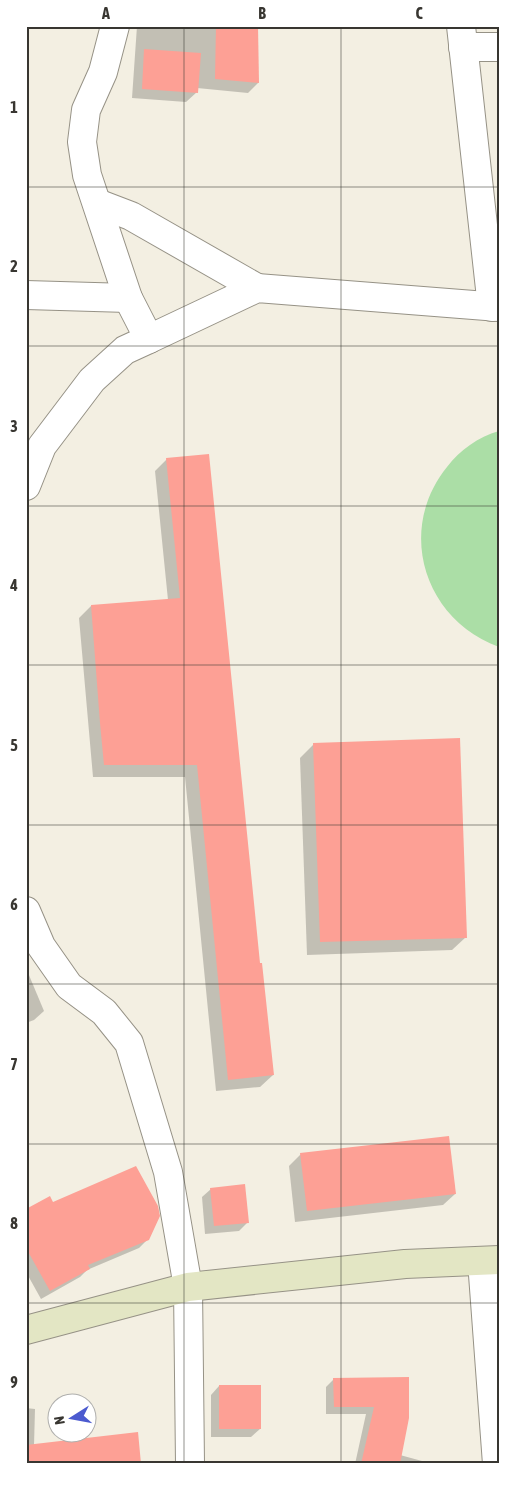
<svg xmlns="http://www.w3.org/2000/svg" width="525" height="1490" font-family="'Asap Condensed',sans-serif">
<rect width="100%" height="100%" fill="#f3efe2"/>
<path fill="#abdea6" d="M 499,431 L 499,647 C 424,620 396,530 447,467 C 460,450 478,437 499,431 Z"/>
<g fill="#0003">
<path d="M 137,26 L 338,26 L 257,27 L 258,83 L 248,93 L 197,88 L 197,92 L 186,102 L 132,98 Z"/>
<path d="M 167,459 L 259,964 L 273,1075 L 260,1087 L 216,1091 L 185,777 L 93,777 L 79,618 L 91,606 L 168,600 L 155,471 Z"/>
<path d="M 314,744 L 466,937 L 452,950 L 307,955 L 300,758 Z"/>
<path d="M 26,968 L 44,1011 L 34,1020 L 26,1023 Z"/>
<path d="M 301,1154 L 455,1194 L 443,1205 L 295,1222 L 289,1166 Z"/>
<path d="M 211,1189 L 248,1222 L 239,1231 L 205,1234 L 202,1197 Z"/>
<path d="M 53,1204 L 148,1239 L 139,1248 L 87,1270 L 80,1277 L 41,1299 L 26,1272 L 26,1211 Z"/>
<path d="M 334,1379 L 408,1379 L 400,1455 L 433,1464 L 355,1464 L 366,1414 L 326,1414 L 326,1387 Z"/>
<path d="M 219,1386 L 260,1429 L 251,1437 L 211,1437 L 211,1395 Z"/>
<path d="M 26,1408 L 35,1409 L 34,1446 L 26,1464 Z"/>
</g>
<g fill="#fda095">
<path d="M 216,26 L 258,26 L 259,83 L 215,79 Z"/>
<path d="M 144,49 L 201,53 L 198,93 L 142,89 Z"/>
<path d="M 209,454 L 260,963 L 262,963 L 274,1075 L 228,1080 L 197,765 L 104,765 L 100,723 L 91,605 L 180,598 L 166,458 Z"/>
<path d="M 460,738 L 467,938 L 320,942 L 313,743 Z"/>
<path d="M 449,1136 L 456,1194 L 307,1211 L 300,1153 Z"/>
<path d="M 136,1166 L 158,1206 L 160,1216 L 149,1240 L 88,1265 L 90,1269 L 50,1291 L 26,1248 L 26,1209 L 50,1196 L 53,1202 Z"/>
<path d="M 245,1184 L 249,1223 L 214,1226 L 210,1188 Z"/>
<path d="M 409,1377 L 409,1418 L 400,1464 L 361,1464 L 374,1407 L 334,1407 L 333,1378 Z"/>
<rect x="219" y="1385" width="42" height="44"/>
<path d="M 138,1432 L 141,1464 L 26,1464 L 26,1445 Z"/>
</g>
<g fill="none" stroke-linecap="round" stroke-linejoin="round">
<g stroke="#969286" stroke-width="30">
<g id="street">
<path d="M 115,26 L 103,72 L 86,110 L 82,142 L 87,175 L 128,298 L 149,339 L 257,288 L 499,307"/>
<path d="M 461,26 L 492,307"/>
<path d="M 463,47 L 499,47"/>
<path d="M 97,203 L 131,216 L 257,288"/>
<path d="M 26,295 L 128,298"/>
<path d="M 26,486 L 42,446 L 92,380 L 125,350 L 149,339"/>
<path d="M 26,911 L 41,946 L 69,986 L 104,1012 L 129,1043 L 168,1172 L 188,1287 L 190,1464"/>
<path d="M 482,1261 L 497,1464"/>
</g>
</g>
<g stroke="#969286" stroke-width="30">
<path id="secondary" d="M 26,1330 L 188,1287 L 405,1264 L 499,1260"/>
</g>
<use href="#street" stroke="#fff" stroke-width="28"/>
<use href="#secondary" stroke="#e3e6c4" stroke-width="28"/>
</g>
<path fill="none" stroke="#383631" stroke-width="1" stroke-opacity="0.55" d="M 184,26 L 184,1464M 341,26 L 341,1464M 26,187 L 499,187M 26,346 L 499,346M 26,506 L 499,506M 26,665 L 499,665M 26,825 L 499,825M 26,984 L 499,984M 26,1144 L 499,1144M 26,1303 L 499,1303"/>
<rect width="525" height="1490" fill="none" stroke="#ffffff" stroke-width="55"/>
<g transform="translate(72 1418) rotate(259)"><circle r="24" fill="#ffffff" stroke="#afafad"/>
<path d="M0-4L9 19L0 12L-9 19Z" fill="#4b5acf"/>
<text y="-8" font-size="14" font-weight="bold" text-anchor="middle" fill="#383631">N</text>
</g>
<rect x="28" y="28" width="470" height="1434" fill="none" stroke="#383631" stroke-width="2"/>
<g font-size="16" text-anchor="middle" font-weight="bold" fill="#383631">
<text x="106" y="19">A</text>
<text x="262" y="19">B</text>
<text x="419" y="19">C</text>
<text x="14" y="113">1</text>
<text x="14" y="272">2</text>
<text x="14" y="432">3</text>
<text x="14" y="591">4</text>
<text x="14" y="751">5</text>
<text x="14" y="910">6</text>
<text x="14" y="1070">7</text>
<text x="14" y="1229">8</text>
<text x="14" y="1388">9</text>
</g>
</svg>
